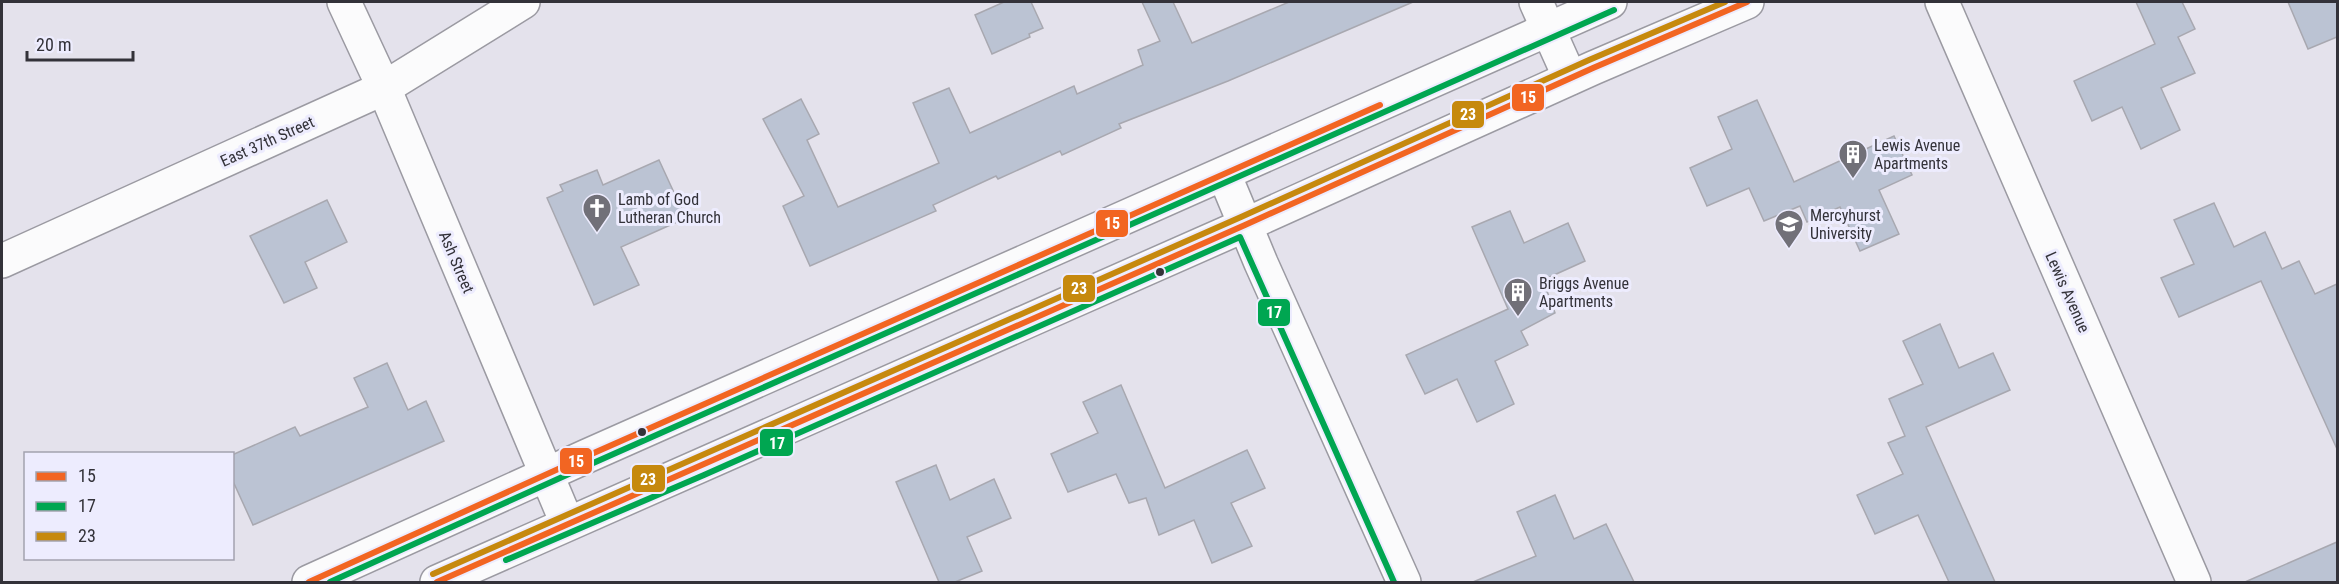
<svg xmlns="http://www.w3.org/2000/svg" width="2339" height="584" font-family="'Roboto Condensed',sans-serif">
<rect width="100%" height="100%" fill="#e4e2ec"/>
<g fill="#bbc3d3" stroke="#a8a8b0" stroke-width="1.5">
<path d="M 1004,2 L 1031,2 L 1043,28 L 1029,34 L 1030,37 L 992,54 L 975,15 Z"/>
<path d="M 1142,2 L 1173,2 L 1192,43 L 1289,2 L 1413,2 L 1228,81 L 1119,124 L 1121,128 L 1062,155 L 1060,151 L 998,179 L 996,176 L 933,205 L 936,211 L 810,266 L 783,206 L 804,196 L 763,119 L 801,99 L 819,134 L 807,140 L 838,207 L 939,163 L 913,103 L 949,88 L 970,133 L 1074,86 L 1077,94 L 1143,65 L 1138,50 L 1160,41 Z"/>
<path d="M 2136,2 L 2182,2 L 2195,29 L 2178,37 L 2195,73 L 2161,88 L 2180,130 L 2141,149 L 2122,107 L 2092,121 L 2074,81 L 2155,44 Z"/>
<path d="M 2288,2 L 2337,2 L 2337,37 L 2308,49 Z"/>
<path d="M 1757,100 L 1794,182 L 1894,136 L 1912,175 L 1879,190 L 1899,234 L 1860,251 L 1840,207 L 1807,222 L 1800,206 L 1764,221 L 1749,188 L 1707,206 L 1690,168 L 1732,149 L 1718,117 Z"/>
<path d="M 659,160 L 682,210 L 674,214 L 677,222 L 621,247 L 639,285 L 594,305 L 547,198 L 563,191 L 560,185 L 597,170 L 603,185 Z"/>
<path d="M 327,200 L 347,242 L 305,262 L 317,288 L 284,303 L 250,236 Z"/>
<path d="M 2214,203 L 2234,247 L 2265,232 L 2282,269 L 2299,261 L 2315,294 L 2337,284 L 2337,449 L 2261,281 L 2179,317 L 2161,278 L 2194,264 L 2174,220 Z"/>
<path d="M 1510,211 L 1524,243 L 1568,223 L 1585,261 L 1543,280 L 1555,313 L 1521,331 L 1528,345 L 1495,361 L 1514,404 L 1477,422 L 1457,379 L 1425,394 L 1406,355 L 1508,309 L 1472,227 Z"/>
<path d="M 1940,324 L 1959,368 L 1993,353 L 2010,390 L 1926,427 L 1995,582 L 1949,582 L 1918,515 L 1875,534 L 1857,495 L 1903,474 L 1888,443 L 1905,436 L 1889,399 L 1923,384 L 1903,341 Z"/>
<path d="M 387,363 L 408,410 L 426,401 L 444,441 L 253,525 L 232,479 L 232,455 L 295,427 L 300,436 L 368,407 L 354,378 Z"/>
<path d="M 1121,385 L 1165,488 L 1247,450 L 1265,488 L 1231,503 L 1252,546 L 1212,563 L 1194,520 L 1159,535 L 1146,498 L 1129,503 L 1116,474 L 1068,492 L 1051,454 L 1098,433 L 1083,402 Z"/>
<path d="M 936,465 L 950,500 L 994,479 L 1011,518 L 967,537 L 982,571 L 955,582 L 939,582 L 896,482 Z"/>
<path d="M 1555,495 L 1574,539 L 1606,524 L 1634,582 L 1473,582 L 1536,556 L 1517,512 Z"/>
<path d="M 2337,542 L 2337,582 L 2245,582 Z"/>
</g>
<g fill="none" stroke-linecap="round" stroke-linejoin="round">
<g stroke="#9b9aa2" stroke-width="36">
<g id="street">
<path d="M 344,2 L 384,88 L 567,523"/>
<path d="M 1536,2 L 1570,78"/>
<path d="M 1942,2 L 2194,582"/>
<path d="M 1224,174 L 1261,263 L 1404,582"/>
<path d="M 2,261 L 384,88 L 523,2"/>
</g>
</g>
<g stroke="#9b9aa2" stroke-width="36">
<g id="secondary">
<path d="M 309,582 L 587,456 L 1610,2"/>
<path d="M 437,582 L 1245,225 L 1593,68 L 1747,2"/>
</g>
</g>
<use href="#street" stroke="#fbfbfc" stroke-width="33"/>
<use href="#secondary" stroke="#fbfbfc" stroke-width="33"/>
<g stroke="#edecfe" stroke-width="10">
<g id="bus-1">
<path d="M 309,582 L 587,456 L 1380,105"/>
<path d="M 437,582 L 1245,225 L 1593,68 L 1747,2"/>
</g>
</g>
<g stroke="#edecfe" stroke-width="10">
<g id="bus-2">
<path d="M 506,560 L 704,475 L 1240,237 L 1394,582"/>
<path d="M 330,582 L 591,464 L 1614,10"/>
</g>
</g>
<g stroke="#edecfe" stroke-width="10">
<path id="bus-3" d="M 433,574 L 1241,217 L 1589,60 L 1725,2"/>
</g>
<use href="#bus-1" stroke="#f26522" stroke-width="6"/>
<use href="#bus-2" stroke="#00a651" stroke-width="6"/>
<use href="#bus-3" stroke="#c6890e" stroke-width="6"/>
</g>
<defs>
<g id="building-pin" transform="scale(1.5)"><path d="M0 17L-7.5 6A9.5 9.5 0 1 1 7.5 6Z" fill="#717078" stroke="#edecfe"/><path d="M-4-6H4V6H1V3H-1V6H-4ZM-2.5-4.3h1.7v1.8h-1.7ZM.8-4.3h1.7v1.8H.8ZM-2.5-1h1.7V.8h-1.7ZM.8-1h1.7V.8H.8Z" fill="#fff"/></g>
<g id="church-pin" transform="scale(1.5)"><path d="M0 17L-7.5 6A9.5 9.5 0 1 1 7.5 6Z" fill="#717078" stroke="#edecfe"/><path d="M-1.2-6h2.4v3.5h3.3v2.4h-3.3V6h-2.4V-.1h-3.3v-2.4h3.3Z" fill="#fff"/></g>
<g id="university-pin" transform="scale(1.5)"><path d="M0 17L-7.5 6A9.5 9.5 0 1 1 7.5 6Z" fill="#717078" stroke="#edecfe"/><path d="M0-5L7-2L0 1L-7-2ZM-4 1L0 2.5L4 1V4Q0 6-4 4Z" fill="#fff"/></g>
</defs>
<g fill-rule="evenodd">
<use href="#building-pin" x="1853" y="154"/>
<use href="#church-pin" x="597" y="208"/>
<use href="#university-pin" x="1789" y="224"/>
<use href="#building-pin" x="1518" y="292"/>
</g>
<g fill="#333239" stroke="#edecfe" stroke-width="2">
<circle cx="1160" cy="272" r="5"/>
<circle cx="642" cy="432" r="5"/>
</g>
<g text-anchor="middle" stroke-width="6" stroke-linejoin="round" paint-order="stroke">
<g font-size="16" fill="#333239" stroke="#edecfe">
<text transform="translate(267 141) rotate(-24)" y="6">East 37th Street</text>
<text transform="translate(457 262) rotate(67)" y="6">Ash Street</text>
<text transform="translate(2068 292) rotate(66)" y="6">Lewis Avenue</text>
</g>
<g font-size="16" fill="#333239" stroke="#edecfe" text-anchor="start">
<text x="1874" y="151">Lewis Avenue<tspan x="1874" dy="18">Apartments</tspan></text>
<text x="618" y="205">Lamb of God<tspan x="618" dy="18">Lutheran Church</tspan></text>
<text x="1810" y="221">Mercyhurst<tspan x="1810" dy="18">University</tspan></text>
<text x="1539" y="289">Briggs Avenue<tspan x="1539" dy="18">Apartments</tspan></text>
</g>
</g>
<g stroke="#edecfe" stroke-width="2">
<rect x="1511" y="83" width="34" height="29" rx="6" fill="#f26522"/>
<rect x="1451" y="100" width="34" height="29" rx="6" fill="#c6890e"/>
<rect x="1095" y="209" width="34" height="29" rx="6" fill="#f26522"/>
<rect x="1062" y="274" width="34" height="29" rx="6" fill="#c6890e"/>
<rect x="1257" y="298" width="34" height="29" rx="6" fill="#00a651"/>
<rect x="759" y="428" width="35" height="29" rx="6" fill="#00a651"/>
<rect x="559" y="447" width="34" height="28" rx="6" fill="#f26522"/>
<rect x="631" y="464" width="35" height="29" rx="6" fill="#c6890e"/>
</g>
<g font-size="16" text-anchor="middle" font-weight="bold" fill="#fff">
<text x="1528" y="103">15</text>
<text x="1468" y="120">23</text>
<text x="1112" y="229">15</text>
<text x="1079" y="294">23</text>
<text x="1274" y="318">17</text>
<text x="777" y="449">17</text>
<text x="576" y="467">15</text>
<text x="648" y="485">23</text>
</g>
<rect width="2339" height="584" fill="none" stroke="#333239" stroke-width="6"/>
<rect x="24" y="452" width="210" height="108" fill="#edecfe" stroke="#a3a2af" stroke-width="1.5"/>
<rect x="36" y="472" width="30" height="9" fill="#f26522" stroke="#a3a2af" stroke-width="1.5"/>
<text x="78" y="482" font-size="18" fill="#333239">15</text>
<rect x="36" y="502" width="30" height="9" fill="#00a651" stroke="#a3a2af" stroke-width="1.5"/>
<text x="78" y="512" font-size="18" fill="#333239">17</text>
<rect x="36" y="532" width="30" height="9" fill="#c6890e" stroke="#a3a2af" stroke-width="1.5"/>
<text x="78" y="542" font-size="18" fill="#333239">23</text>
<path d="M27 51v9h106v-9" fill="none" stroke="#333239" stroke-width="3"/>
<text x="36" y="51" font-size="18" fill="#333239" stroke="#edecfe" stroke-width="4.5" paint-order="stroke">20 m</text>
</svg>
